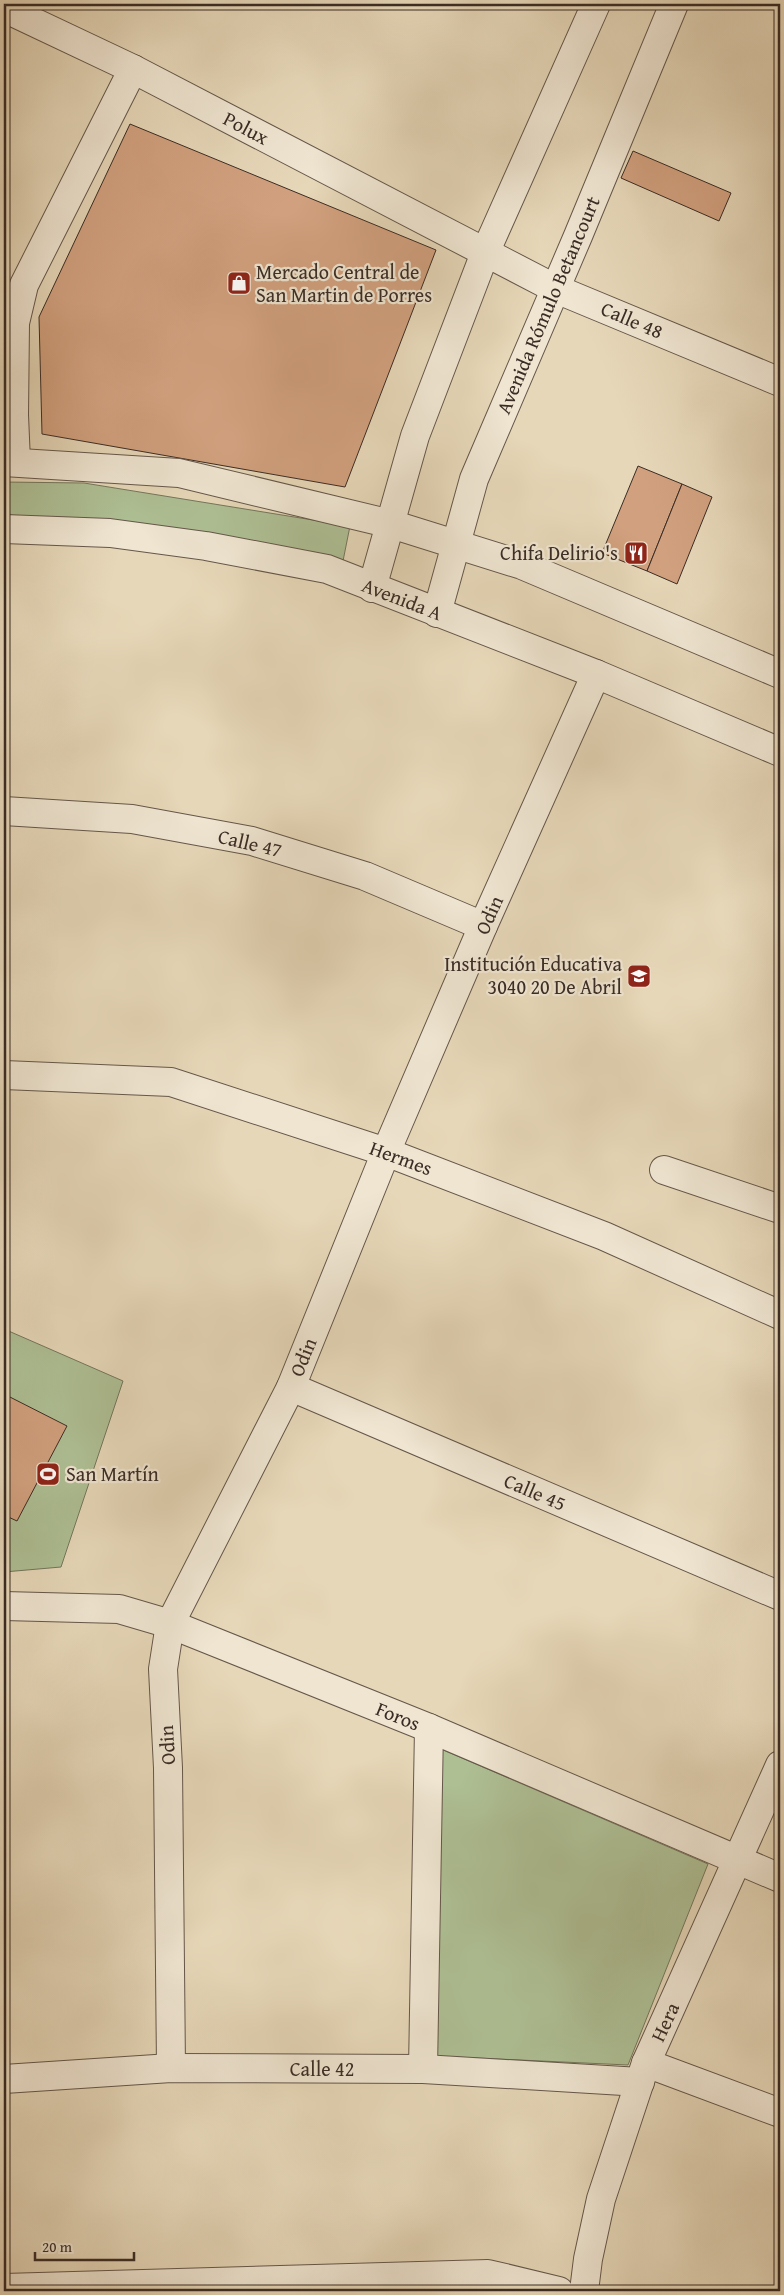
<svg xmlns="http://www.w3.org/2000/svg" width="784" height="2295" font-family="'Gentium Book Plus',serif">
<rect width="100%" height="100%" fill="#e6d7b8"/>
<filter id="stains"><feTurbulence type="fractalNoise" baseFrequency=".004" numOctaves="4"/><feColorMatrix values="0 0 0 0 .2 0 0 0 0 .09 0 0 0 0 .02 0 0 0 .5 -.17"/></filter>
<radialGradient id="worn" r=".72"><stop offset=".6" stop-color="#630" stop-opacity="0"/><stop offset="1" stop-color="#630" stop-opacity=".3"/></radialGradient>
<g fill="#aebf94" stroke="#74765c">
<path d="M 4,482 L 84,483 L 350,526 L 343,561 L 4,514 Z"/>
<path d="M 4,1329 L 123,1381 L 61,1567 L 4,1572 Z"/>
<path d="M 441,1749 L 708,1864 L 628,2065 L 433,2056 Z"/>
</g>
<g fill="#d1a07e" stroke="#3a2c25">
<path d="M 130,124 L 436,250 L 345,487 L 42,434 L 39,317 Z"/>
<path d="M 633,151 L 731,193 L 719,221 L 621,178 Z"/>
<path d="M 638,466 L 682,484 L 647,571 L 602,553 Z"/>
<path d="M 682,484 L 712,497 L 677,584 L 647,571 Z"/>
<path d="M 4,1394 L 67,1426 L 17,1521 L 4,1515 Z"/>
</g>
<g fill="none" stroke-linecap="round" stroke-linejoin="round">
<g stroke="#65574a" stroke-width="30">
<g id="minor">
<path d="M 4,8 L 133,69 L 556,289 L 780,382"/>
<path d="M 4,462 L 179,473 L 391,524 L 522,565 L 780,674"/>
<path d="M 16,462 L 14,415 L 15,323 L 24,285 L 133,69"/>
<path d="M 4,529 L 110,533 L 206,546 L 327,569 L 596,674 L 780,752"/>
<path d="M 372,588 L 415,436 L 485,253 L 596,4"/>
<path d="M 437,613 L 474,479 L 578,236 L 674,4"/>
<path d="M 4,811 L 132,819 L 252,841 L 365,876 L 483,926"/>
<path d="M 4,1075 L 171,1082 L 386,1152 L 604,1236 L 780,1315"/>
<path d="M 664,1170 L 780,1209"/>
<path d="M 291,1387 L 780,1596"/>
<path d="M 4,1606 L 119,1609 L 170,1624 L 429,1728 L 780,1878"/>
<path d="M 646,2063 L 780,2113"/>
<path d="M 171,2068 L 168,1768 L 163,1669 L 170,1624 L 291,1387 L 386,1152 L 483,926 L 596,674"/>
<path d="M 423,2069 L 429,1728"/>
<path d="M 4,2079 L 171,2068 L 423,2069 L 640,2082"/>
<path d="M 4,2288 L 488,2274 L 559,2291"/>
<path d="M 584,2291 L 588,2259 L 601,2199 L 646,2063 L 780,1765"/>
</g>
</g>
<use href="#minor" stroke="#efe5d1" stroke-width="28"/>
</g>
<defs>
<g id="shop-square" transform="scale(1.25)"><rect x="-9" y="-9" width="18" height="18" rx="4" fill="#8f2418" stroke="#efe5d1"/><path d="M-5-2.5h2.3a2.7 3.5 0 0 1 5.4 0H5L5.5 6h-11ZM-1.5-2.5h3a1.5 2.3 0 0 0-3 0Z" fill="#fff"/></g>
<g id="restaurant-square" transform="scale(1.25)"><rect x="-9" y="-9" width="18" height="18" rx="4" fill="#8f2418" stroke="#efe5d1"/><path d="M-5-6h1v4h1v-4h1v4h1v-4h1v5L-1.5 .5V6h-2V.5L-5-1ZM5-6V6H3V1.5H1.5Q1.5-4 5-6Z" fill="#fff"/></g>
<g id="school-square" transform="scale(1.25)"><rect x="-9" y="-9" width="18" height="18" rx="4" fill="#8f2418" stroke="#efe5d1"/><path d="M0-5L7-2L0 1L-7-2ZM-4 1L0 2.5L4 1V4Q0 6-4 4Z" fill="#fff"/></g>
<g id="stadium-square" transform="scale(1.25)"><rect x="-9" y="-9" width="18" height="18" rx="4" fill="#8f2418" stroke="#efe5d1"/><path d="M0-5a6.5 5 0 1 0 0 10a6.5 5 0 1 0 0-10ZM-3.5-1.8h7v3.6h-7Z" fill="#fff"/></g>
</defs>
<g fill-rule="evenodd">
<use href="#shop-square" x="239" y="283"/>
<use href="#restaurant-square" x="636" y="553"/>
<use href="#school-square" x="639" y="976"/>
<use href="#stadium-square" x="48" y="1474"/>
</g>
<g text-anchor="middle" stroke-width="4.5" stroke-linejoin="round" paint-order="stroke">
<g font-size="20" fill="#3a2c25" stroke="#efe5d1">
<text transform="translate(246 128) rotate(28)" y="7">Polux</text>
<text transform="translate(548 305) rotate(-67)" y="7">Avenida Rómulo Betancourt</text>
<text transform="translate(632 320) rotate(23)" y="7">Calle 48</text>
<text transform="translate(402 599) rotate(21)" y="7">Avenida A</text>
<text transform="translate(250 843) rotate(13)" y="7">Calle 47</text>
<text transform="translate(489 915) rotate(-66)" y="7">Odin</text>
<text transform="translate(401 1158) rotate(20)" y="7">Hermes</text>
<text transform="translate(303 1357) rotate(-68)" y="7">Odin</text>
<text transform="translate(535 1492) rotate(23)" y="7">Calle 45</text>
<text transform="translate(398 1716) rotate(22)" y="7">Foros</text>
<text transform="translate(167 1745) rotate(-93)" y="7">Odin</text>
<text transform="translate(665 2022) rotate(-65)" y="7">Hera</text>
<text x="322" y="2076">Calle 42</text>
</g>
<g font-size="20" fill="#3a2c25" stroke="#efe5d1" text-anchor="start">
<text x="256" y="279">Mercado Central de<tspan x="256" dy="23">San Martin de Porres</tspan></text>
<text x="618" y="560" text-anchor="end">Chifa Delirio's</text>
<text x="622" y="971" text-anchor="end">Institución Educativa<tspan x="622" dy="23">3040 20 De Abril</tspan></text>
<text x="66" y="1481">San Martín</text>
</g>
</g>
<rect width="784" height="2295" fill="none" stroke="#e6d7b8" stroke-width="20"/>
<rect x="5" y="5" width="774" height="2285" fill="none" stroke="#3a2c25" stroke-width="2.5"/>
<rect x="10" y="10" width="764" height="2275" fill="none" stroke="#3a2c25"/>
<path d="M35 2252v8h99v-8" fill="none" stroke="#3a2c25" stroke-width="2.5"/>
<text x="42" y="2252" font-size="15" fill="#3a2c25" stroke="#efe5d1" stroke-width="4" paint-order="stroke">20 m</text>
<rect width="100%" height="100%" filter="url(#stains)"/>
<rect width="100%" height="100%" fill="url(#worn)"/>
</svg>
